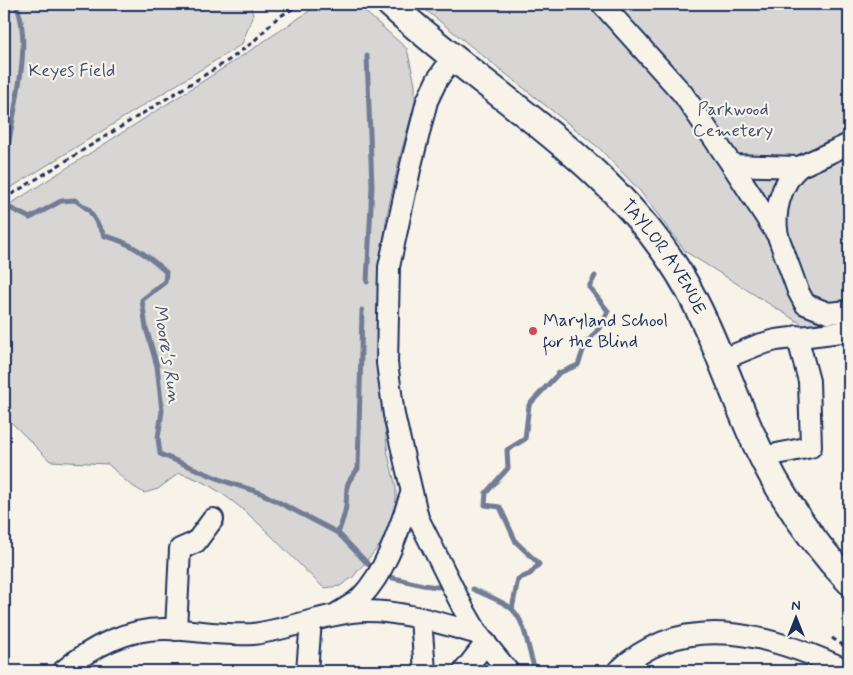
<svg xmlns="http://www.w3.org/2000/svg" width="853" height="675" font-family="Mynerve,sans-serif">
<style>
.green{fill:#d7d6d4;stroke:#798299}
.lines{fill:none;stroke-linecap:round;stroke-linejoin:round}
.stream{stroke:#727c95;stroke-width:5}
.minor-casing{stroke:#1b2f5e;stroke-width:24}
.major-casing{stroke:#1b2f5e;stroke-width:30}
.path{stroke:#1b2f5e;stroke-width:3;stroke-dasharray:5 4;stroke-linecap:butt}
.minor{stroke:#f7f3e8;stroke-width:20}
.major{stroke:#f7f3e8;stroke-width:26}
.poi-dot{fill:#d1495b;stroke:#f7f3e8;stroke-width:2}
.labels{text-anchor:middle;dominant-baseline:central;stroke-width:4.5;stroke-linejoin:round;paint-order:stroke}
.park-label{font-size:18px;fill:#415076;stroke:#f7f3e8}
.street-label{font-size:18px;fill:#1b2f5e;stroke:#f7f3e8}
.poi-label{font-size:18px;fill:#1b2f5e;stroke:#f7f3e8;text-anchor:start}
.water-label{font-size:19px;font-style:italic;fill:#465679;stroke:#f7f3e8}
</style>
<rect width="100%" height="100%" fill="#f7f3e8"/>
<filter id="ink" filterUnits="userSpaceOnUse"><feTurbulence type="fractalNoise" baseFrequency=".02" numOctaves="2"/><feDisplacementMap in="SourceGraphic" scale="10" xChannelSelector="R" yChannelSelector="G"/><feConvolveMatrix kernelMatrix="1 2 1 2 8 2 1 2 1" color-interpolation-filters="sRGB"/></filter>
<g filter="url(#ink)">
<g class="green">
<polygon points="4,4 250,4 253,15 242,44 4,192"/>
<path d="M 320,4 L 359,6 L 407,49 L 415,84 L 415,103 L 400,156 L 387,215 L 378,278 L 379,374 L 388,455 L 396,487 L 396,511 L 384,540 L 353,577 L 340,586 L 324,588 C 283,551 234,487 179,473 L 158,489 L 144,493 L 128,483 L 108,464 L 50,461 L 4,415 L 4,208 L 233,62 Z"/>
<polygon points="418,4 849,4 849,323 808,328 686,252 640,191 599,148"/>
</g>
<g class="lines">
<g class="stream">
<path d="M 4,181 C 6,128 36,51 16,4"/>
<path d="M 4,205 L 30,218 L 61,201 L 75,200 L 89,210 L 105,236 C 130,242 147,255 166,272 L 165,282 L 142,300 L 146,328 L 157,366 L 162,411 L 158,438 L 160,454 L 224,481 L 261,493 L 338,533 L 369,565"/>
<polyline points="367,282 372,186 367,56"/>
<path d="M 338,533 C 341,525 345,515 346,506 C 348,485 343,487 358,469 L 362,310"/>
<polyline points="389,577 423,585 438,587"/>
<path d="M 473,589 C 483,594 505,602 512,609 C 528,625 527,652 536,671"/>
<polyline points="512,609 518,579 530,574 539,564 516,542 500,507 485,505 486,493 508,468 507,450 525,439 529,405 559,373 578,365 585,345 600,327 608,311 589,287 595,276"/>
</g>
<defs>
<g id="minor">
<polyline points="602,4 683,94 732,165 799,167 849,144"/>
<polyline points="453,57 437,80 427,101 411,165 389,267 387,363 394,415 418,518 463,608 478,634 508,671"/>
<polyline points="732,165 778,236 798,291 805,304 828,313 849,311"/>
<path d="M 778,236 C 773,212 781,183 799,167"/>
<polyline points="721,360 758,345 776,340 849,331"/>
<polyline points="762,457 811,447 809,381 797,336"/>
<path d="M 338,613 C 346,608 355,603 361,597 C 387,570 399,529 411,494"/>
<polyline points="421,619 425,671"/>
<polyline points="176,630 180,549 196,542 213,519"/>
<path d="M 63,671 C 91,647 128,628 166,629 C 195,630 223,636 253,634 C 286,630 319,616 352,612 C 390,607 442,623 478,634"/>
<polyline points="307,671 311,621"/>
<polyline points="464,671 486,643"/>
<path d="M 618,671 C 685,607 775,636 849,671"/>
</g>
<g id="major">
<path id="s1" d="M 390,4 C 487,94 607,157 679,273 C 709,322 727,378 750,431 C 775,487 807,537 849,581"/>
</g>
</defs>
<use href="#minor" class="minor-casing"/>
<use href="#major" class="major-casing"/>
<g class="path">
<polyline points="4,199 229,60 253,42 277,18 301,4"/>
<polyline points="832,638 849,649"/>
</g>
<use href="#minor" class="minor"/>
<use href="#major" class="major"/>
</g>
</g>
<circle class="poi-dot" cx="533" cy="331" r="5"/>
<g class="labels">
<g class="park-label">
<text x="72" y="71">Keyes Field</text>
<text x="733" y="110">Parkwood<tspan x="733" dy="21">Cemetery</tspan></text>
</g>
<g class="street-label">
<text stroke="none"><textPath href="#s1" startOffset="375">TAYLOR AVENUE</textPath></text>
</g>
<g class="poi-label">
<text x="543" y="321">Maryland School<tspan x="543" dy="21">for the Blind</tspan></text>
</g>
<g class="water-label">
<text transform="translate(167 354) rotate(81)">Moore's Run</text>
</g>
</g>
<rect width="853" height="675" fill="none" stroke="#f7f3e8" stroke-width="20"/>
<rect x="10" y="10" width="833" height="655" fill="none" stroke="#1b2f5e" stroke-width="2" filter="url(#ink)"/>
<g transform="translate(796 618)" stroke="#f7f3e8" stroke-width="4" paint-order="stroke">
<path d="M0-4L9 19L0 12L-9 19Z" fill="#1b2f5e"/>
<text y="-8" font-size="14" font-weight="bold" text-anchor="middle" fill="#1b2f5e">N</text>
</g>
</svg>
